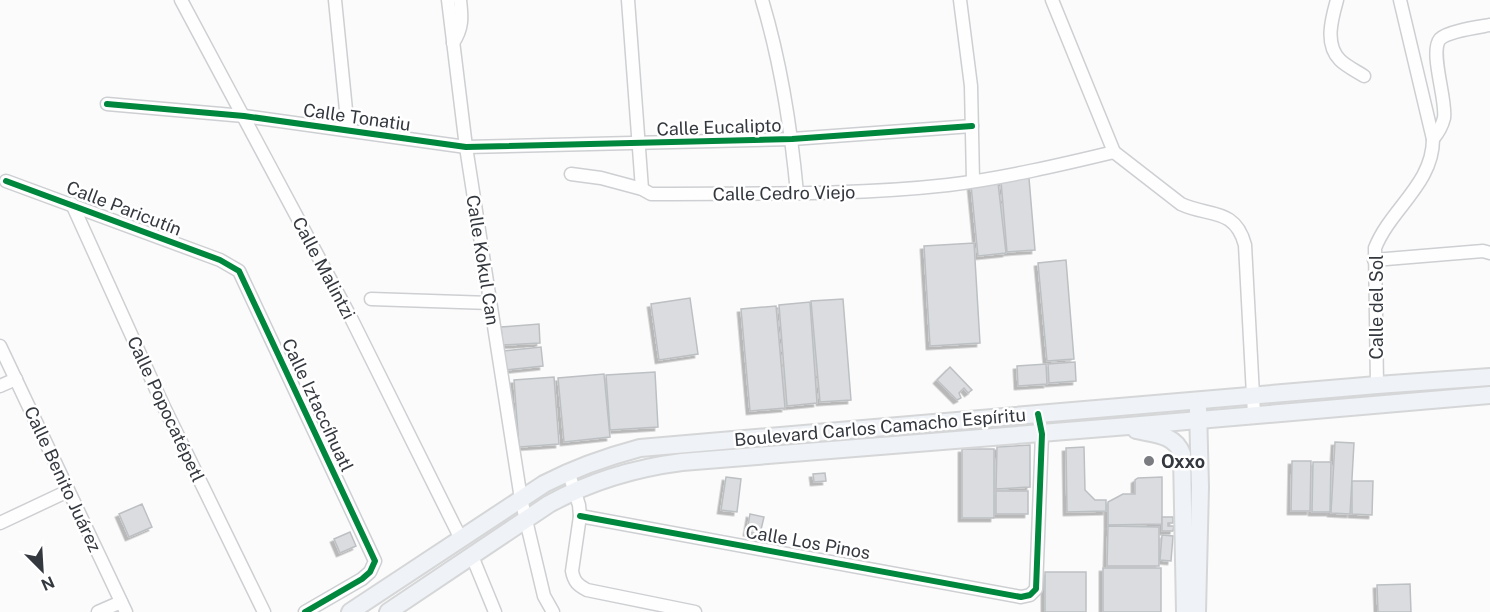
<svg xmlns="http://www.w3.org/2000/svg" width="1490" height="612" font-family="'Public Sans',sans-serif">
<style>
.building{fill:#dadcdf;stroke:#bdc0c3;stroke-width:1.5;filter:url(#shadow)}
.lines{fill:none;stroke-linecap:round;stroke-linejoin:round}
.minor-casing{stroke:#cdcfd2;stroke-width:15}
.major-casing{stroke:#d5d6d7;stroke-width:20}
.minor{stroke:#fefefe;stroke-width:12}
.major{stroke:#eff2f6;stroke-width:16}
.cycleway-casing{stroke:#fff;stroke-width:10}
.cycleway{stroke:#00873e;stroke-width:6}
.poi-dot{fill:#7a7c81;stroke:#fff;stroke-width:2}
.labels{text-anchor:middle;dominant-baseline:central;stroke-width:5;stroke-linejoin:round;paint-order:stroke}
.street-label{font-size:18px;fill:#34383f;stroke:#fff}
.poi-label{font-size:18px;font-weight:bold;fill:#34383f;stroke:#fff;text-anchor:start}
</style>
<defs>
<filter id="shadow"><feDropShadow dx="-3.5" dy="3.5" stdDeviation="0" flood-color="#0004"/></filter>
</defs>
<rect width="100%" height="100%" fill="#fbfbfb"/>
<g class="building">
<polygon points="1029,178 1035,250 1007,252 1001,181"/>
<polygon points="998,183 1006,253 978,256 971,185"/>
<polygon points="974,243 980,343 930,346 924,246"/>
<polygon points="1066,260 1074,359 1047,361 1038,263"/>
<polygon points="690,298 698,354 659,360 651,304"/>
<polygon points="843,299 851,400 820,402 811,301"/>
<polygon points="810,302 817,403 787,406 779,305"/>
<polygon points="776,306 785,408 750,411 741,309"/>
<polygon points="539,324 540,343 503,345 501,327"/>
<polygon points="541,347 543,366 505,370 503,351"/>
<polygon points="1075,362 1076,381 1049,383 1048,364"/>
<polygon points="1046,364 1047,384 1018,386 1017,366"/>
<polygon points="950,367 972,390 968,393 964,388 959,393 961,398 957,400 937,380"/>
<polygon points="655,372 658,427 610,430 606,375"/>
<polygon points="604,374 610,437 564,442 558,378"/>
<polygon points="554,377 559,444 519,447 514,380"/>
<polygon points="1335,442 1354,443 1350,514 1331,513"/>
<polygon points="1030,445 1030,487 996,489 997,447"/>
<polygon points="1084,447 1085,490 1095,500 1106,500 1106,511 1067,512 1066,448"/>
<rect x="962" y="449" width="32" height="69"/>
<polygon points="1292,461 1311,461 1310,511 1291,511"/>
<polygon points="1313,462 1331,462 1330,512 1312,512"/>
<polygon points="825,473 826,481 814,482 813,474"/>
<polygon points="726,477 741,479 737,512 721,510"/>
<polygon points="1162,477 1162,524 1108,525 1108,502 1123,494 1135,494 1135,480 1138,478"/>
<polygon points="1352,481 1373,481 1372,515 1352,514"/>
<rect x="996" y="491" width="32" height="23"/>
<polygon points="142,504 152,527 129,537 119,514"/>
<polygon points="750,514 764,517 760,534 747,532"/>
<polygon points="1162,517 1173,517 1173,523 1168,523 1168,526 1174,526 1173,531 1162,531"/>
<polygon points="1108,526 1159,527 1159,566 1107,566"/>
<polygon points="350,532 356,546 340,553 334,539"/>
<polygon points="1162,535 1173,536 1171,561 1160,560"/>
<rect x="1103" y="568" width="58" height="44"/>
<rect x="1045" y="572" width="41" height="40"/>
<polygon points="1410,584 1411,612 1378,612 1377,585"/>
</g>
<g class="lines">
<defs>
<g id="minor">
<polyline points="181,0 351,318 461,539"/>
<polyline points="335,0 348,130"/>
<polyline points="448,0 466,147 521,499 544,596 553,612"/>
<polyline points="628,0 642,189"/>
<path d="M 762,0 C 781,63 791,128 797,193"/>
<polyline points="960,0 971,86 973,181"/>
<path d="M 1052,0 L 1114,152 L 1181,204 C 1208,217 1235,207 1245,245 L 1254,414"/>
<path d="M 1337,0 C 1332,18 1324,44 1340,60 C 1346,66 1356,71 1364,76"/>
<path d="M 453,43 C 463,28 462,17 460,0"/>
<polyline points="107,104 244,116 466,147 792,139 972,126"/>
<path d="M 1433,139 C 1438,133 1442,126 1444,118 C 1447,100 1429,52 1440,39 C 1448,31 1479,27 1490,25"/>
<path d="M 571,174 L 601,178 L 642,189 L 651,194 C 750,193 850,196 948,185 C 1004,178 1060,165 1114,152"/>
<polyline points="6,181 220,260 239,271 375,561 370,572 362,579 305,612"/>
<polyline points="72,204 164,407 264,612"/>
<polyline points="1374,260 1483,251 1490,253"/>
<polyline points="371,299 490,303"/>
<polyline points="0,346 126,612"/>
<path d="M 1377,385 L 1375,248 C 1391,208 1433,184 1433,139 L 1400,0"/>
<polyline points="0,386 16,379"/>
<path d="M 568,471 L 579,505 L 580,516 L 572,571 C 574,582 578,585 587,590 L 695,612"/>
<polyline points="580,516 1021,597 1030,595 1036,589 1042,434 1038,414"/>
<polyline points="0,523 68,491"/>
<polyline points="472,556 495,612"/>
<polyline points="98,612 121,602"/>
</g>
<g id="major">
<path d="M 1136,430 C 1154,434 1175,434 1182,454 L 1185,612"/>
<path d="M 350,612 L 544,484 C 575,468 606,457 640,448 L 1377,385 L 1490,377"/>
<path d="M 388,612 L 549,504 C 591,481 635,468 682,462 C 951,442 1221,418 1490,395"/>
<polyline points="1197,612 1200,487 1198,409"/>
</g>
</defs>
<use href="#minor" class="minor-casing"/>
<use href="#major" class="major-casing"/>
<use href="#minor" class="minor"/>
<use href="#major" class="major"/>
<defs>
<g id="cycleway">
<polyline points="107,104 244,116 466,147 792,139 972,126"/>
<polyline points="6,181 220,260 239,271 375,561 370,572 362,579 305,612"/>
<polyline points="580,516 1021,597 1030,595 1036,589 1042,434 1038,414"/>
</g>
</defs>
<use href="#cycleway" class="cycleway-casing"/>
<use href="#cycleway" class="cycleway"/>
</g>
<circle class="poi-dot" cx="1149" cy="461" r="6"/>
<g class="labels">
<g class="street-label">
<text transform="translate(357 117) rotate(8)">Calle Tonatiu</text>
<text transform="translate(719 127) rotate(-2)">Calle Eucalipto</text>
<text transform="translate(784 193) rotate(-1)">Calle Cedro Viejo</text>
<text transform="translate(124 208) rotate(21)">Calle Paricutín</text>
<text transform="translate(483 260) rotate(81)">Calle Kokul Can</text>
<text transform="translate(324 268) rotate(62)">Calle Malintzi</text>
<text transform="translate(1376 307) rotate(-90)">Calle del Sol</text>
<text transform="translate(318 405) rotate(65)">Calle Iztaccíhuatl</text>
<text transform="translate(166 409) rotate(65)">Calle Popocatépetl</text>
<text transform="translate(880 427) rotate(-5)">Boulevard Carlos Camacho Espíritu</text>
<text transform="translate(63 479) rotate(65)">Calle Benito Juárez</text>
<text transform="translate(808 542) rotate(10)">Calle Los Pinos</text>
</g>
<g class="poi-label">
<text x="1161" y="461">Oxxo</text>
</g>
</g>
<g transform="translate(42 570) rotate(156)" stroke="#ffffff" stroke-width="4.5" paint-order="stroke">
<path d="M0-4.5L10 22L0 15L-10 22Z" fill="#34383f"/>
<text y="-9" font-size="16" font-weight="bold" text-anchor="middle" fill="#34383f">N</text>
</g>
</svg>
